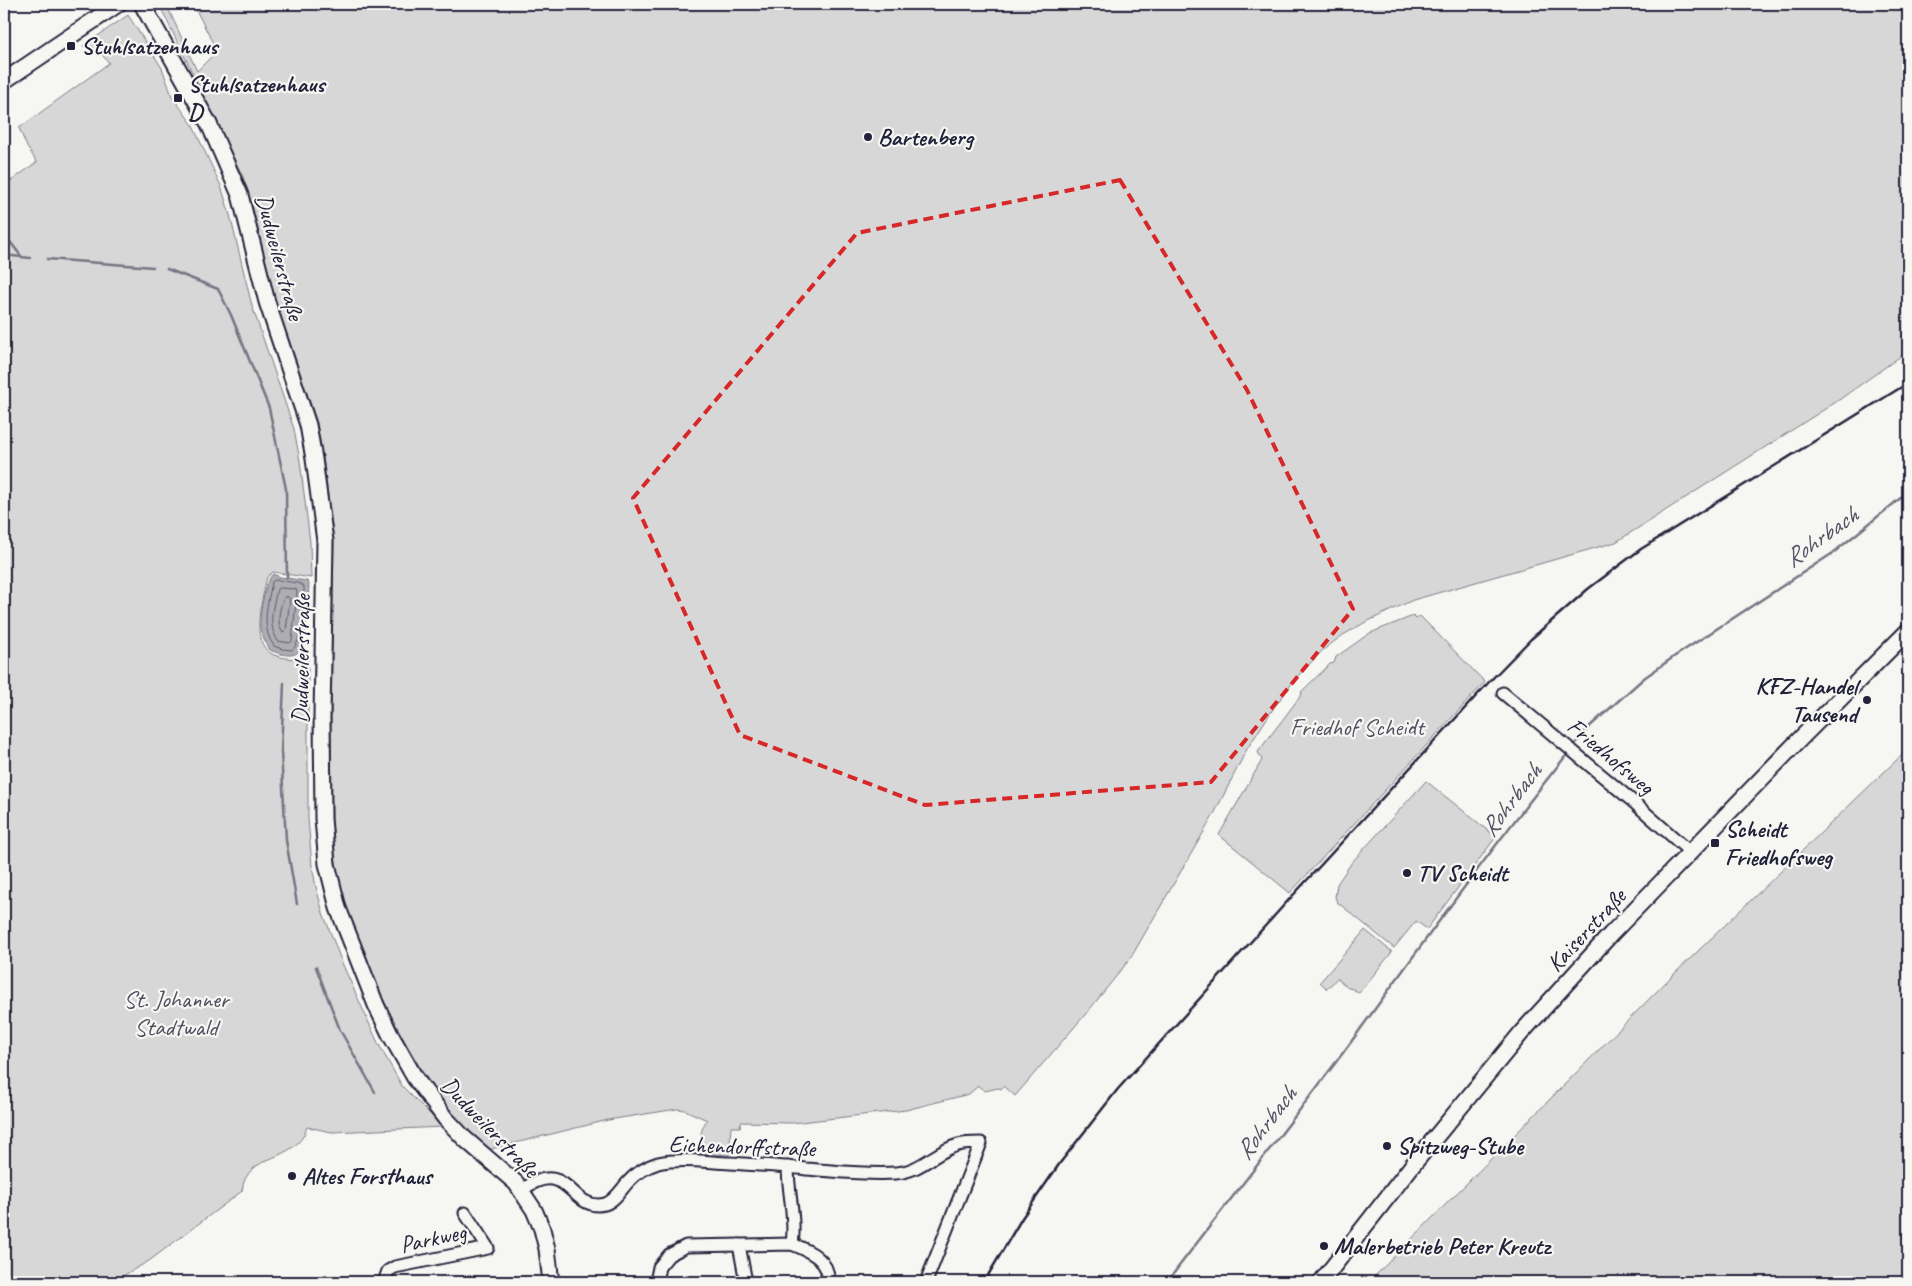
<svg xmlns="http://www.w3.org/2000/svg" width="1912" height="1286" font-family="Caveat,sans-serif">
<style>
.green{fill:#d7d7d7;stroke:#7c7c89}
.water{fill:#adadb3;stroke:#757583}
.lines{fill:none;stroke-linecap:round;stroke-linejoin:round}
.shore{stroke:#5a5a6b;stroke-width:1}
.stream{stroke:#757583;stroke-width:2.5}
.street-casing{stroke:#22223b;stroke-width:15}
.secondary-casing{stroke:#22223b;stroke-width:19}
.street{stroke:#f6f6f2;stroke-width:11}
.secondary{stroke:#f6f6f2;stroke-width:15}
.rail{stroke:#22223b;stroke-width:2.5}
.marked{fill:none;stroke:#d62828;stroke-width:4;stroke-dasharray:10 6;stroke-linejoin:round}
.poi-dot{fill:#22223b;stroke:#f6f6f2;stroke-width:2}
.labels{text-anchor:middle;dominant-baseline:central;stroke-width:4.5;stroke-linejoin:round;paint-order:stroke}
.poi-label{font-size:24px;font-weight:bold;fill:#22223b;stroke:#f6f6f2;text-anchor:start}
.street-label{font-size:24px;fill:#22223b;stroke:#f6f6f2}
.park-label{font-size:24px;fill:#4f4f62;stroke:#f6f6f2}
.water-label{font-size:25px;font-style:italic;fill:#535365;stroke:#f6f6f2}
</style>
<rect width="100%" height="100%" fill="#f6f6f2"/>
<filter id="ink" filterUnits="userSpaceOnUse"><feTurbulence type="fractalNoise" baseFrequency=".02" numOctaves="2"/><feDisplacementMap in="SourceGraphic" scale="10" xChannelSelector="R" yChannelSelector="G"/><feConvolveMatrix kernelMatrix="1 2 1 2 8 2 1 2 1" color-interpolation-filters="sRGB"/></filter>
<g filter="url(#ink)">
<g class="green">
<path d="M 159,4 L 166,4 L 197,71 L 217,51 L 193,4 L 1908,4 L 1908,351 L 1836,402 L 1616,542 L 1413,600 L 1364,623 L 1343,635 L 1323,650 L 1296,678 L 1275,706 L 1247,749 L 1213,816 L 1130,959 L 1090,1009 L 1015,1096 L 1004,1086 L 1001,1089 L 998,1088 L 985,1091 L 978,1086 L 969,1094 L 906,1110 L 792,1123 L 741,1122 L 740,1127 L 731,1127 L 729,1155 L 700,1153 C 701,1141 699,1130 707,1120 L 685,1110 L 677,1109 L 608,1120 L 487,1150 L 454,1121 L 410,1052 L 384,1001 L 365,954 L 346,905 L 339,882 L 336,863 L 332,819 L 331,716 L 334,541 L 323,457 L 317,423 L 275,300 L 253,208 L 243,177 Z"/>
<path d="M 128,15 L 162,68 L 172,96 L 192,124 L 221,186 L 230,215 L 252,306 L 294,429 L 300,461 L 310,542 L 311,578 L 273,572 L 267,577 C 263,600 245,649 280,657 C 289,659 299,659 308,659 L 308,819 L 312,866 L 316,887 L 323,913 L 342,963 L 378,1043 L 402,1086 L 443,1127 L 332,1132 L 307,1127 C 297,1164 246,1151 242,1191 L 149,1261 L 112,1282 L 4,1282 L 4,186 L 37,162 L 27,147 L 19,128 L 109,63 L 98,50 L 83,46 Z"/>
<polygon points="1413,616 1416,619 1420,616 1485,682 1290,893 1219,835 1262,760 1258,752 1302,694 1301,692 1330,664 1334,663 1336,657 1370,633"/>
<polygon points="1908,749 1908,1282 1369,1282 1670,978"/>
<polygon points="1426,781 1496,837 1427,929 1416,921 1394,948 1337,902 1335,897 1337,884 1352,862"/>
<polygon points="1365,930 1392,952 1359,993 1353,989 1348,988 1337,978 1327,989 1320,982"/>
</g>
<path class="water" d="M 273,574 L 280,577 L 307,581 L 309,584 C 308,598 308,646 297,653 C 290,658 277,653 270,650 C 267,644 263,638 261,632 C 257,621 265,581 273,574 Z"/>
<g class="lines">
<g class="shore">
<path d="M 275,580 L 298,583 L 304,586 C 304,600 303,642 292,650 L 282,649 L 274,646 C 260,626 268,604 272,582 Z"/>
<path d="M 279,588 L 296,589 L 297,592 L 292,641 L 290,643 L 278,641 C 267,625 273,607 277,590 Z"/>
<path d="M 285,597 L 288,597 L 290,599 L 286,630 L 283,633 C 276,625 279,605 285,597 Z"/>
</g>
<g class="stream">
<polyline points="4,238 8,239 21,256"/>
<polyline points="4,255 30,258"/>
<polyline points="47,259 153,267"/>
<polyline points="167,269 218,289 231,315 269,408 286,489 287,578"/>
<polyline points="284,683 281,752 286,840 297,904"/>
<polyline points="1572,748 1588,728 1644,678 1675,656 1833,553 1908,492"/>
<polyline points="316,967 340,1030 375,1092"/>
<path d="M 1167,1282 C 1228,1202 1291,1123 1351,1042 C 1422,944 1493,846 1569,752"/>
</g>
<defs>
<g id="street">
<polyline points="1503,693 1630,799 1690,852"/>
<path d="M 788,1167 C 788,1193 796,1219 792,1244"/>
<path d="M 522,1190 C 569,1155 570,1213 605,1204 C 615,1201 622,1188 629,1181 C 636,1173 648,1166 658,1163 C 681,1158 706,1162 730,1163 C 755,1165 780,1166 806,1169 C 836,1171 866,1175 896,1173 C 920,1172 936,1151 958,1145 C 965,1143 974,1143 981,1143 L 926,1282"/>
<polyline points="739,1245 746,1282"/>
<polyline points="384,1282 388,1271 395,1267 488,1248 465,1213"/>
<path d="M 656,1282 L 659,1267 L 669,1255 L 686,1246 L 792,1244 C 810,1251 830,1260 828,1282"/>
</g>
<g id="secondary">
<polyline points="142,4 209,124 240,195 267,302 308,425 314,459 325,541 322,716 323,819 327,864 338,908 376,1005 390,1034 415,1078 445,1118 465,1139 516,1183 534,1210 542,1229 547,1249 551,1282"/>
<polyline points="4,81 118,4"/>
<polyline points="1321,1282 1411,1167 1522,1032 1611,934 1801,738 1908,631"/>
</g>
</defs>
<use href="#street" class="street-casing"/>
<use href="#secondary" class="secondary-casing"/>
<use href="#street" class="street"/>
<use href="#secondary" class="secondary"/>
<polyline class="rail" points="984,1282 1022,1218 1060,1163 1118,1089 1285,904 1489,682 1531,639 1588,589 1641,549 1908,383"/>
</g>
</g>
<path class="marked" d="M 1120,180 L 1247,390 L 1353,609 L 1211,782 L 925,805 L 740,735 L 633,498 L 857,233 Z"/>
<g class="poi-dot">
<rect x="66" y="41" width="10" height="10" rx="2.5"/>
<rect x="173" y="93" width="10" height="10" rx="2.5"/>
<circle cx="868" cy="137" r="5"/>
<circle cx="1867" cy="700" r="5"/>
<rect x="1710" y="838" width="10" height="10" rx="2.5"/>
<circle cx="1407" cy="873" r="5"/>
<circle cx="1387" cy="1146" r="5"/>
<circle cx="292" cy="1176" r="5"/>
<circle cx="1324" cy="1246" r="5"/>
</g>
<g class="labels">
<g class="poi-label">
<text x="81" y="46">Stuhlsatzenhaus</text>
<text x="188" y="84">Stuhlsatzenhaus<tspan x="188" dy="28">D</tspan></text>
<text x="878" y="137">Bartenberg</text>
<text x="1857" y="686" text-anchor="end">KFZ-Handel<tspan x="1857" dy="28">Tausend</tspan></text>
<text x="1725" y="829">Scheidt<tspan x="1725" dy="28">Friedhofsweg</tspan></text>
<text x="1417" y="873">TV Scheidt</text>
<text x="1397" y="1146">Spitzweg-Stube</text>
<text x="302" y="1176">Altes Forsthaus</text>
<text x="1334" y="1246">Malerbetrieb Peter Kreutz</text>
</g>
<g class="street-label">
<text transform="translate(280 257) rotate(75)">Dudweilerstraße</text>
<text transform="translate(301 659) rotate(-89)">Dudweilerstraße</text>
<text transform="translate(1611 756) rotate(40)">Friedhofsweg</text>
<text transform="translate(1586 930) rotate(-47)">Kaiserstraße</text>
<text transform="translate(490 1127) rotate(46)">Dudweilerstraße</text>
<text transform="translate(742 1146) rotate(2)">Eichendorffstraße</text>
<text transform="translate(433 1238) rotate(-12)">Parkweg</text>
</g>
<g class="park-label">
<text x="1357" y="727">Friedhof Scheidt</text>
<text x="176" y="999">St. Johanner<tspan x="176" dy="28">Stadtwald</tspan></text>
</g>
<g class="water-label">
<text transform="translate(1821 537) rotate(-36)">Rohrbach</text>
<text transform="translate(1511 800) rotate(-53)">Rohrbach</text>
<text transform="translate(1266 1123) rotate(-53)">Rohrbach</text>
</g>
</g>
<rect width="1912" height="1286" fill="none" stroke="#f6f6f2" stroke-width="20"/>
<rect x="10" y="10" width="1892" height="1266" fill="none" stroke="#22223b" stroke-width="2" filter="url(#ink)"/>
</svg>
